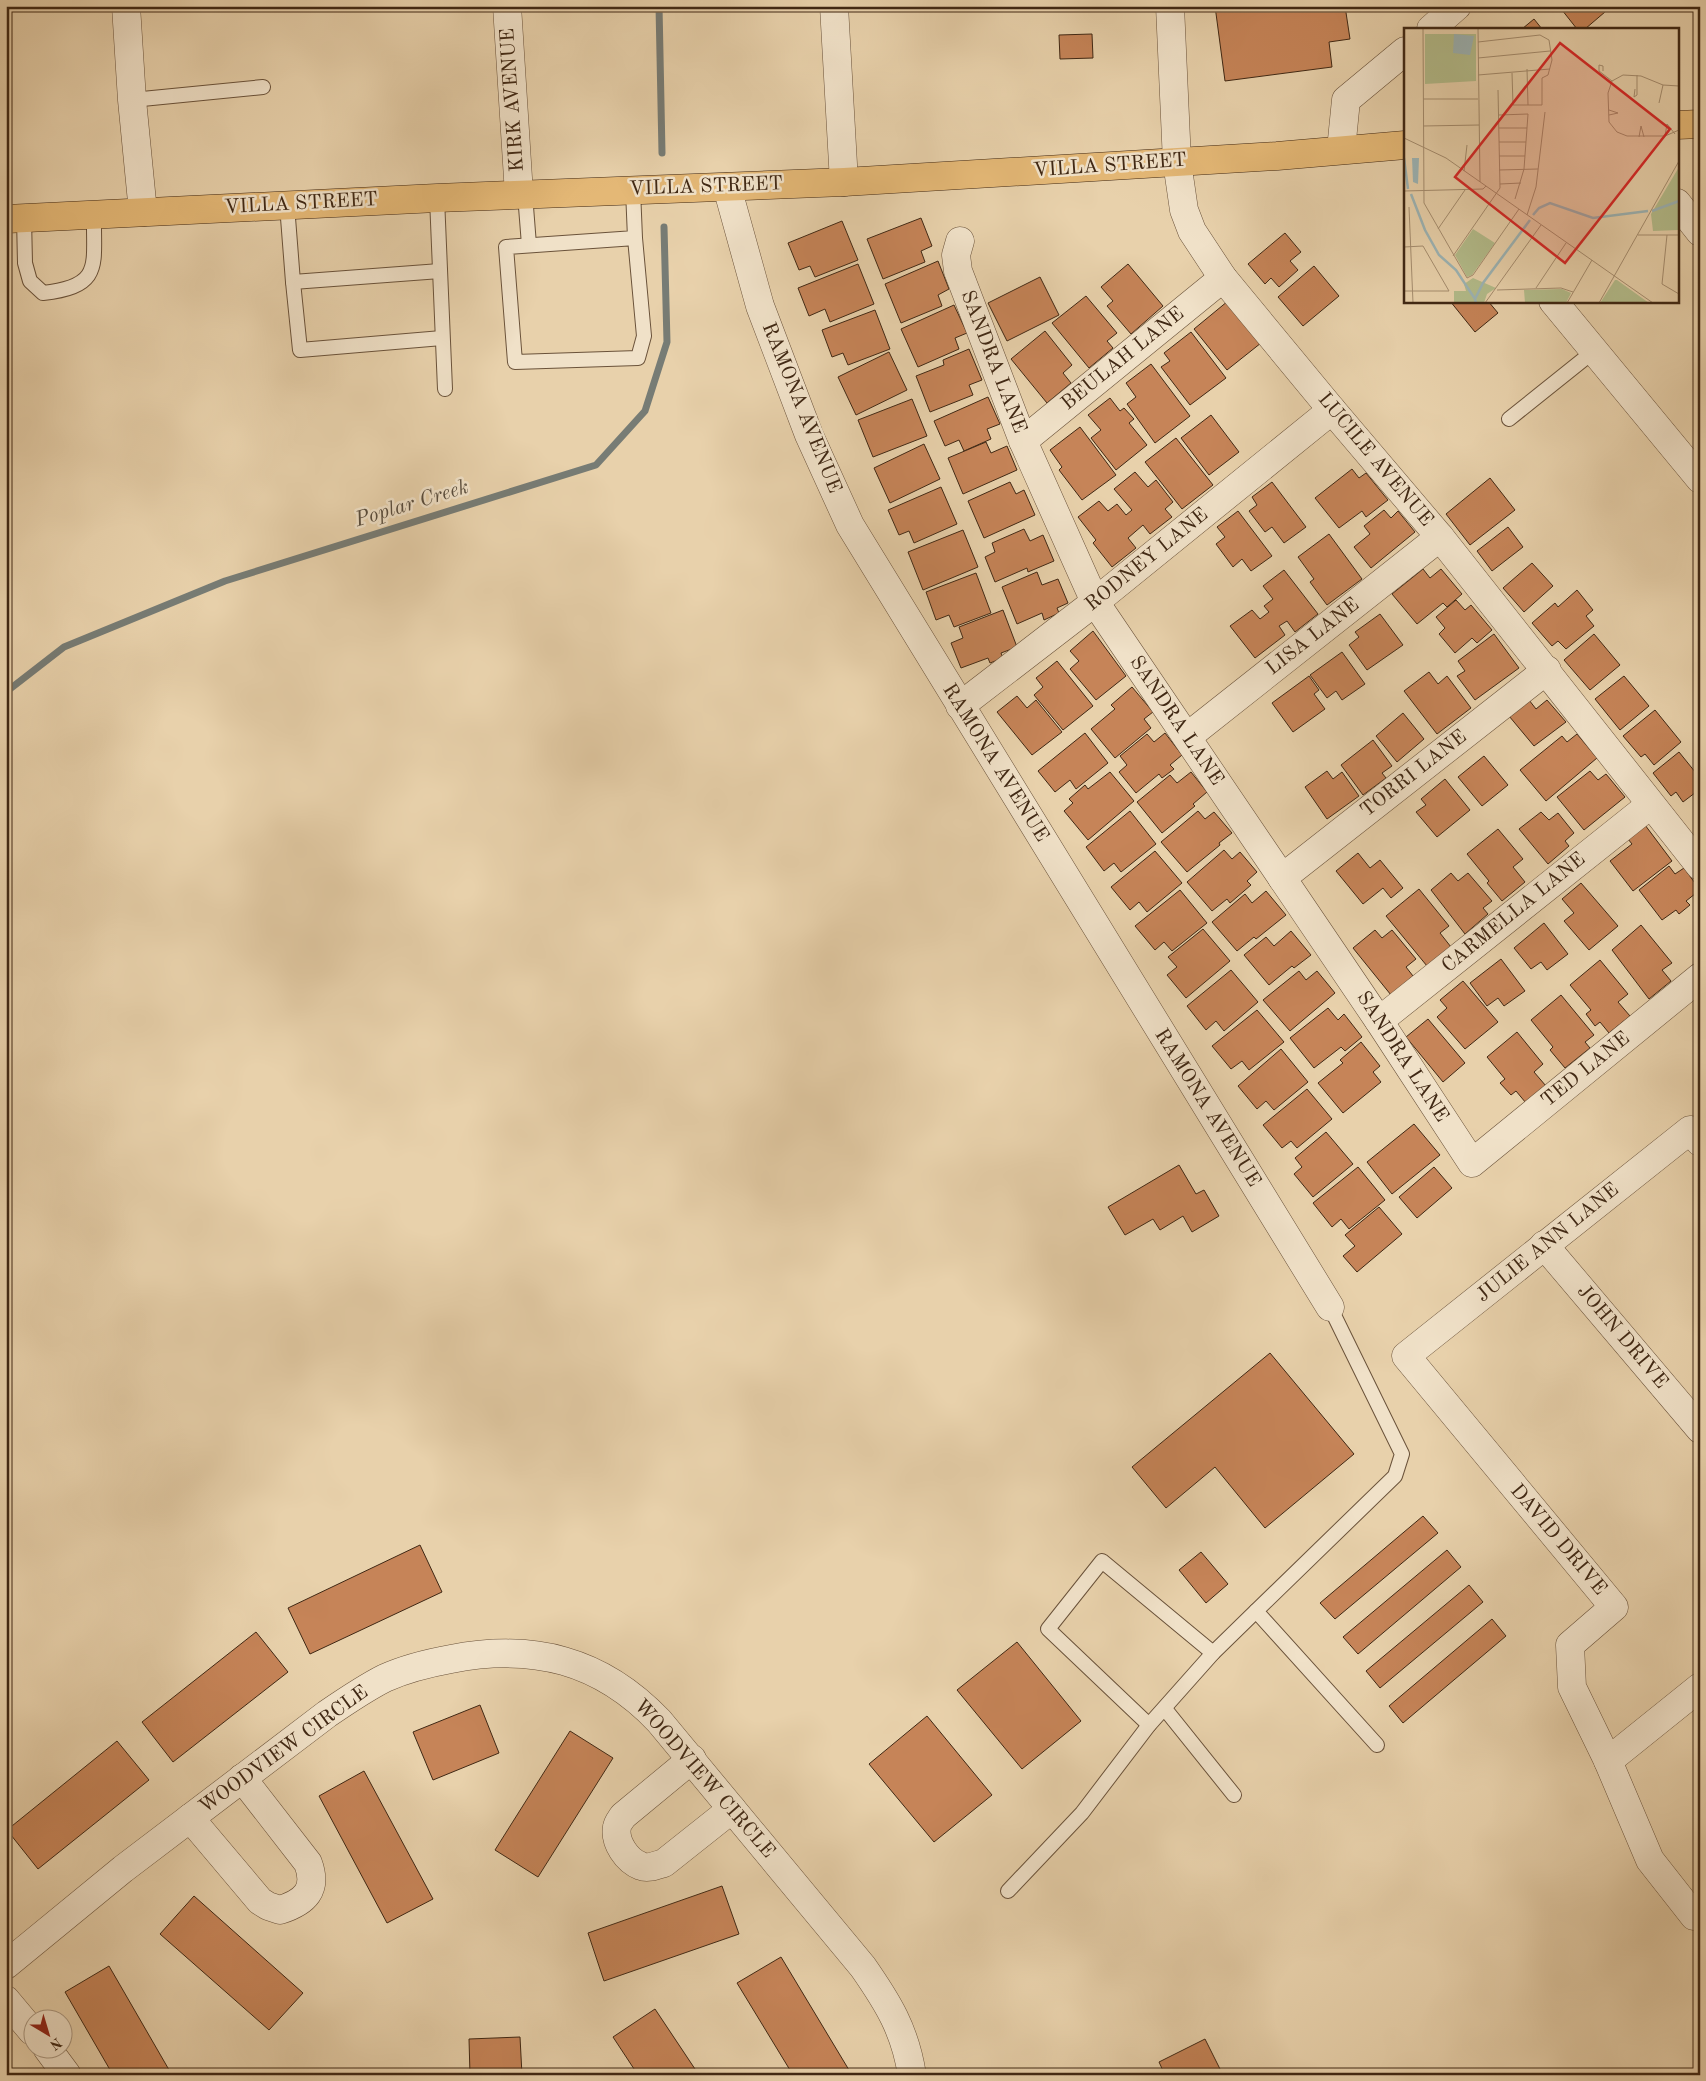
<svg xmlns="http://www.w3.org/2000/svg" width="1706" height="2081" font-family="'Old Standard TT',serif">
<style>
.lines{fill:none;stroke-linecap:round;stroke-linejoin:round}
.stream{stroke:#777c75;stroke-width:7}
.building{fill:#c68458;stroke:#402814}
.lane-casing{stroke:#6a523a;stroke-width:16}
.street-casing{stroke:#6a523a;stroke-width:29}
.primary-casing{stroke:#402814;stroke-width:29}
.lane{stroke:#f0e1c8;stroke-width:14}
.street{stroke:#f0e1c8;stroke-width:28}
.primary{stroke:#e4b876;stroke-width:28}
.labels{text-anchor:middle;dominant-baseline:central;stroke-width:5;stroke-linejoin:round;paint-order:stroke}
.street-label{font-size:20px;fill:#402814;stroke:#f0e1c8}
.water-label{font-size:21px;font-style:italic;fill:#574b3c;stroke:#f0e1c8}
.inset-river{fill:none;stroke:#9cb4b5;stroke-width:2.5}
.inset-road{fill:none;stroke:#a58d6f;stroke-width:1}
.view{fill:#d62828;fill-opacity:0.15;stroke:#d62828;stroke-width:2.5}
.inset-edge{fill:none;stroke:#402814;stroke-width:2.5}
</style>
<rect width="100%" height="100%" fill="#e8d1ab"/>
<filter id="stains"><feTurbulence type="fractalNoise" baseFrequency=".004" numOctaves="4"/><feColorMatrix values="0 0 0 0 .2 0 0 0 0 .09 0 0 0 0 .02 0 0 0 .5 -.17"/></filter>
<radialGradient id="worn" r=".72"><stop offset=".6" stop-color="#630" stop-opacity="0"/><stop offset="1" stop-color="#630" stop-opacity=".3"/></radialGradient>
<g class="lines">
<g class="stream">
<polyline points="659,6 662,153"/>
<polyline points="6,692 64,647 225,581 596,465 645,411 667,342 664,227"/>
</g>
</g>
<g class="building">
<polygon points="1215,6 1345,6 1350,39 1329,42 1332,67 1225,81"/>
<polygon points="1566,6 1612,6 1585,29 1577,29 1562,10"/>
<polygon points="1534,19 1542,29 1522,29"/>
<polygon points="1092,34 1093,58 1060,59 1059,35"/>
<polygon points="921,218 932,246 921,251 925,262 883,279 867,239"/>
<polygon points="842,221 858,260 815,277 810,266 799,270 788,243"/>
<polygon points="1285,233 1301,252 1290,261 1298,270 1279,287 1271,278 1265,284 1248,264"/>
<polygon points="938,261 949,289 938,295 942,306 901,323 885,284"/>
<polygon points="858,264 874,304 830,322 825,309 809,316 798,288"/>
<polygon points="1128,264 1163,306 1131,334 1107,306 1113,301 1101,287"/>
<polygon points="1314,266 1339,296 1303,326 1278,297"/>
<polygon points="1040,277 1059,315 1007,341 988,303"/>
<polygon points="1086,296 1117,333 1107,341 1113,348 1089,368 1052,323"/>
<polygon points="1228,301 1261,343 1227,370 1194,329"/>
<polygon points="1450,301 1488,301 1498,313 1475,332"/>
<polygon points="954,305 967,333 955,338 959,349 918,367 901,329"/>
<polygon points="875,310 890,349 848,365 843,353 832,357 822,330"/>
<polygon points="1045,331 1072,365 1063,373 1071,383 1047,403 1011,359"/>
<polygon points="1191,332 1226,378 1190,405 1161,367 1170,361 1164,353"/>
<polygon points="969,349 982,380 969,385 973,395 930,412 916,376 944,365 943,360"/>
<polygon points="889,352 907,390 856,415 838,377"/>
<polygon points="1151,364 1190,416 1155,443 1127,404 1136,397 1126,383"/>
<polygon points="988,397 1000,424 987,429 991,439 964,451 959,440 945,446 934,421"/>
<polygon points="1110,398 1120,411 1124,408 1134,419 1129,423 1147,445 1116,470 1091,438 1101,430 1088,415"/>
<polygon points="912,399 927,436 873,457 858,420"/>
<polygon points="1211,415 1239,452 1209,475 1181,438"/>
<polygon points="1080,427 1116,475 1082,500 1059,470 1062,467 1050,450"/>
<polygon points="1176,438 1213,485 1182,509 1145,462"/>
<polygon points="986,442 991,453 1007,446 1017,470 963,494 948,458"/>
<polygon points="924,444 940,479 890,503 874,468"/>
<polygon points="1352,469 1359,478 1366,473 1388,500 1366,517 1362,511 1339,528 1315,498"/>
<polygon points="1135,472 1148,487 1156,480 1173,502 1165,509 1172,517 1150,534 1143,525 1128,538 1136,548 1112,567 1093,543 1096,540 1078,517 1099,501 1108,511 1117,504 1126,515 1132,510 1114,489"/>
<polygon points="1490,478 1515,510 1470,545 1446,514"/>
<polygon points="1010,482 1016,494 1024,490 1035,515 984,538 968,501"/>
<polygon points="1272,482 1306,527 1284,543 1272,527 1265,532 1249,511 1257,505 1252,497"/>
<polygon points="941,487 957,524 914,543 909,531 899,535 888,510"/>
<polygon points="1384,510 1391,518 1398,511 1415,532 1371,568 1354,547 1370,534 1364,526"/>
<polygon points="1238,511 1272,556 1251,571 1242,559 1233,567 1216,544 1225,537 1217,527"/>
<polygon points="1508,527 1523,547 1492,571 1477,551"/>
<polygon points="1024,529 1030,541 1043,535 1054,561 1028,572 1027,568 995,582 985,557 995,552 992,543"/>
<polygon points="963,530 978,567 923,590 908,552"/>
<polygon points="1329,534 1362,579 1327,605 1310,582 1314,579 1298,557"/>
<polygon points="1532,563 1553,586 1524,612 1503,588"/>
<polygon points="1423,569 1430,578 1441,569 1462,594 1447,607 1443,603 1417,624 1392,594"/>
<polygon points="1284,570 1318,614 1295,632 1287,621 1279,626 1285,635 1255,658 1230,626 1252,610 1260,619 1269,612 1264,606 1273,599 1263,586"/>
<polygon points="1037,572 1042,585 1058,579 1068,603 1057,608 1059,613 1044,620 1042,613 1017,624 1002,587"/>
<polygon points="976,573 991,613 954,627 949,615 936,620 926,592"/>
<polygon points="1577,590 1593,610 1586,616 1594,626 1566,649 1558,641 1552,646 1532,623 1555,603 1558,607"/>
<polygon points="1456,600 1465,610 1471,605 1492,630 1477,643 1472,638 1455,653 1439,634 1445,628 1436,617"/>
<polygon points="1003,610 1017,647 1001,653 1003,658 990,663 988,658 961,668 951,643 963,638 959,627"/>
<polygon points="1380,614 1403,645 1367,670 1349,645 1359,637 1355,632"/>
<polygon points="1093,631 1126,676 1096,700 1070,669 1079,661 1070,651"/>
<polygon points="1494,634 1519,668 1475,700 1457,676 1465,671 1458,661"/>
<polygon points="1594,634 1620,665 1590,690 1564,660"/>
<polygon points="1342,652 1365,684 1342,700 1336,691 1327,698 1310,675"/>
<polygon points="1057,661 1093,706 1063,730 1034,695 1043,687 1036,678"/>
<polygon points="1429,672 1438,684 1447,676 1471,708 1437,734 1404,691"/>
<polygon points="1309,676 1319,690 1314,694 1325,709 1293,732 1272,703"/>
<polygon points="1624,676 1649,706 1620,730 1595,699"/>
<polygon points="1132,687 1153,712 1144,719 1151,728 1115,758 1091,729 1115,709 1111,705"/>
<polygon points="1017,696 1027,708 1036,700 1062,732 1032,755 997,712"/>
<polygon points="1529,700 1536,709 1547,700 1566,722 1534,746 1509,716"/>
<polygon points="1655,710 1681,742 1654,765 1645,754 1641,757 1623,736"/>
<polygon points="1403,713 1424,739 1397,762 1376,736"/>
<polygon points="1085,733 1108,763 1076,789 1070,780 1055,792 1038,771"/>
<polygon points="1165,733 1182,755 1170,765 1174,769 1162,778 1159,774 1136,793 1119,772 1127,765 1120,756 1147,734 1154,742"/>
<polygon points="1577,734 1597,758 1546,801 1520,770 1562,736 1567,742"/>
<polygon points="1373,740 1392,766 1382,773 1386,778 1363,795 1341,765"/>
<polygon points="1679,752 1700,778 1700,789 1683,802 1676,792 1671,796 1653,773"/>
<polygon points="1484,756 1508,785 1482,806 1458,777"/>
<polygon points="1327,771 1333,779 1342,772 1359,796 1327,819 1305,787"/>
<polygon points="1590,771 1598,780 1606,774 1625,797 1584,830 1557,797"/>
<polygon points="1110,772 1134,801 1088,840 1064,811 1073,803 1069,799 1085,785 1088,789"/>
<polygon points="1191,772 1207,792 1193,804 1195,806 1162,833 1137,802 1170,775 1177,783"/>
<polygon points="1445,779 1470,810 1437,837 1416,812 1426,805 1421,799"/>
<polygon points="1130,811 1156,844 1121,872 1114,863 1104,871 1086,847"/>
<polygon points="1198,811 1205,819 1214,812 1232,833 1219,843 1220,845 1187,872 1161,842"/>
<polygon points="1541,812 1549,820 1558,813 1574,833 1565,841 1569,846 1548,864 1519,829"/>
<polygon points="1645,825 1672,861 1633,891 1610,861 1632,844 1628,839"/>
<polygon points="1498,829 1523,859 1513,867 1525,882 1502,901 1487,883 1489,881 1467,854"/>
<polygon points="1224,850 1232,859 1240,852 1257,872 1247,881 1251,885 1230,903 1227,899 1212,911 1187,882"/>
<polygon points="1155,851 1182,883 1147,912 1139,902 1130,910 1111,887"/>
<polygon points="1358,853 1370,868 1380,860 1403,888 1391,898 1383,888 1363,904 1336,871"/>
<polygon points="1669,866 1675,874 1684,868 1700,890 1686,901 1690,905 1679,914 1676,910 1662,920 1639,890"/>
<polygon points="1451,873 1458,881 1468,873 1492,901 1483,908 1488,914 1465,934 1431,890"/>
<polygon points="1581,883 1618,926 1589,950 1564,921 1574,913 1562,899"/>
<polygon points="1419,889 1449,926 1440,933 1451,947 1427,966 1386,916"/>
<polygon points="1180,890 1207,923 1172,951 1164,942 1155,950 1135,926"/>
<polygon points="1266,891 1286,915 1256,939 1254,937 1237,951 1212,922 1245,894 1252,903"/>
<polygon points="1544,923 1568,954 1547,970 1541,962 1531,969 1514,948"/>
<polygon points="1641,925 1672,963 1662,970 1671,981 1649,999 1612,950"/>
<polygon points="1203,929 1230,961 1186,998 1167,975 1177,967 1168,957"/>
<polygon points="1375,930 1382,938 1392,930 1416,959 1406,967 1413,976 1391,995 1353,948"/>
<polygon points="1291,931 1311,955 1294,968 1292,966 1269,985 1244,955 1266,937 1274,946"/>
<polygon points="1501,959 1525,991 1504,1006 1498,998 1487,1006 1470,983"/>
<polygon points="1600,960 1628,994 1618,1002 1630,1016 1609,1033 1600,1022 1595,1026 1586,1014 1591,1010 1570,985"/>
<polygon points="1231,970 1258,1002 1224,1031 1216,1021 1206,1030 1187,1006"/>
<polygon points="1299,971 1306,980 1317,971 1335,993 1290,1031 1263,1000"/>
<polygon points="1463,981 1498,1022 1465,1049 1437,1017 1447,1008 1440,1000"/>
<polygon points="1561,995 1594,1035 1585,1042 1590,1048 1565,1068 1550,1050 1553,1047 1531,1020"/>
<polygon points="1328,1008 1338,1020 1344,1014 1362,1037 1345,1051 1341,1047 1314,1068 1290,1038"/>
<polygon points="1257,1010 1284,1042 1249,1070 1242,1061 1231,1069 1212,1046"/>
<polygon points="1428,1019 1465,1063 1443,1082 1406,1037"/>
<polygon points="1517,1032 1543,1064 1534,1072 1546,1086 1526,1103 1516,1091 1511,1095 1500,1083 1505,1079 1487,1057"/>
<polygon points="1361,1042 1380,1066 1373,1072 1381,1082 1343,1113 1318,1083 1343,1063 1340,1060"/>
<polygon points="1281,1049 1308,1082 1274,1110 1266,1101 1257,1109 1238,1086"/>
<polygon points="1307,1089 1332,1119 1297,1148 1291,1141 1282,1148 1263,1125"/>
<polygon points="1414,1124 1440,1155 1392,1194 1367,1162"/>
<polygon points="1326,1132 1353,1164 1313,1197 1294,1174 1302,1167 1295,1158"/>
<polygon points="1179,1165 1196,1194 1204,1190 1219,1216 1192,1232 1183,1216 1160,1230 1153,1219 1125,1235 1108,1207"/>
<polygon points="1358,1167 1385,1200 1349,1229 1341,1219 1332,1227 1313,1203"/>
<polygon points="1434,1167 1452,1188 1417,1218 1399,1197"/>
<polygon points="1379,1207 1402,1234 1357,1272 1343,1256 1355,1246 1345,1235"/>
<polygon points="1270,1353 1354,1454 1265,1528 1215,1467 1166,1508 1132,1467"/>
<polygon points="1423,1516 1438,1533 1335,1619 1320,1603"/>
<polygon points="420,1545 442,1592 310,1654 288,1608"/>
<polygon points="1447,1550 1461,1567 1358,1654 1343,1637"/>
<polygon points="1201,1552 1228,1584 1206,1603 1179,1570"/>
<polygon points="1469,1585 1483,1602 1380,1688 1366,1671"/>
<polygon points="1492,1619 1506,1636 1403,1723 1389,1706"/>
<polygon points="256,1632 288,1672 173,1762 142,1722"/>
<polygon points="1017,1642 1081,1721 1022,1769 957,1690"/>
<polygon points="480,1705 499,1753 433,1780 413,1732"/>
<polygon points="927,1716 992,1795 934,1842 869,1764"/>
<polygon points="570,1731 613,1758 538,1877 495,1850"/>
<polygon points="117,1741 149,1780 38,1869 7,1830"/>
<polygon points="364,1771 433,1899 387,1923 319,1796"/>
<polygon points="722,1886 739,1934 604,1981 588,1933"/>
<polygon points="194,1896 303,1993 269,2030 160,1934"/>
<polygon points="781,1957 852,2075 793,2075 737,1983"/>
<polygon points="109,1966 172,2075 113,2075 65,1992"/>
<polygon points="655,2009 699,2075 638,2075 613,2037"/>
<polygon points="520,2037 522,2075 470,2075 469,2039"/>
<polygon points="1205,2039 1223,2075 1165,2075 1159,2062"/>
</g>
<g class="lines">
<defs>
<g id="lane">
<polyline points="132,100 263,87"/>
<polyline points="633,190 635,238 644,336 638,358 515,362 506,247 635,238"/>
<polyline points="525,194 529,245"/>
<polyline points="437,198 445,389"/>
<polyline points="287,205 293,282"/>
<path d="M 24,218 L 25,263 L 30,281 L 43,293 C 104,286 93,265 94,214"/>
<polyline points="440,271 293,282 300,350 442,338"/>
<polyline points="1509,419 1594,351"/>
<polyline points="1330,1307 1402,1454 1395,1476 1256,1611 1377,1745"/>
<polyline points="1165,1709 1234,1795"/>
<polyline points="1149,1725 1048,1629 1102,1561 1213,1653"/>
<polyline points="1008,1891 1082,1813 1149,1725 1213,1653 1256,1611"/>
</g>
<g id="street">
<polyline points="126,6 132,100 143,212"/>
<polyline points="507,6 519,194"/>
<polyline points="834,6 844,182"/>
<polyline points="1170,6 1177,162 1184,210 1192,231 1223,278 1332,410 1440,537 1700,866"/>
<polyline points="1431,29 1457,6"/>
<polyline points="1341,150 1346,100 1405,51"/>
<polyline points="727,187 760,306 809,435 850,525 1330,1307"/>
<polyline points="1677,203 1700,232"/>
<polyline points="960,241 956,255 958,271 1023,441 1095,602 1379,1021 1472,1163 1700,977"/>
<polyline points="1553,301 1700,479"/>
<polyline points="1023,441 1223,278"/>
<polyline points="960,706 1095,602 1332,410"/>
<polyline points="1187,737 1440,537"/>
<polyline points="1282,878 1547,670"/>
<polyline points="1379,1021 1650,805"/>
<polyline points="1700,1142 1690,1130 1406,1356 1614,1607 1570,1645 1572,1687 1608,1761 1650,1860 1694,1916 1700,1917"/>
<polyline points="1544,1245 1700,1429"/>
<path d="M 692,1759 L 623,1816 C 621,1819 617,1824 617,1827 C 614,1842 627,1861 641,1866 C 648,1869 657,1865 664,1863 L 732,1809"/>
<polyline points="1608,1761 1700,1687"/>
<path d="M 190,1818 L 260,1901 L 268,1906 L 280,1910 C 305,1902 318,1890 308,1863 L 242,1778"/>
<path d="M 6,1965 L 123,1869 L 327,1714 C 346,1701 365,1688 385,1678 C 405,1669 429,1663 451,1659 C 533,1643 601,1660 659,1721 L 863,1967 C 888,2003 905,2030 912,2075"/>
<polyline points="6,2000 32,2031"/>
<polyline points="47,2048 67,2075"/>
</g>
<g id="primary">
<polyline points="1677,125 1700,124"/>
<polyline points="6,219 437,198 844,182 1277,156 1405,145"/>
</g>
</defs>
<use href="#lane" class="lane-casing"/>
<use href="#street" class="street-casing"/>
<use href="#primary" class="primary-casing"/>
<use href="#lane" class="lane"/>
<use href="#street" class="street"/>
<use href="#primary" class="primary"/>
</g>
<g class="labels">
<g class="street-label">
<text transform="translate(513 100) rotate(-94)">KIRK AVENUE</text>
<text transform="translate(1110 166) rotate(-4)">VILLA STREET</text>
<text transform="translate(706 187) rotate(-2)">VILLA STREET</text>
<text transform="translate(301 204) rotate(-3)">VILLA STREET</text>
<text transform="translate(1123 359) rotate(-39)">BEULAH LANE</text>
<text transform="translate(993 362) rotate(69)">SANDRA LANE</text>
<text transform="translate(801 408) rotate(68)">RAMONA AVENUE</text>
<text transform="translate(1375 460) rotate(50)">LUCILE AVENUE</text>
<text transform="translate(1147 560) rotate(-39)">RODNEY LANE</text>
<text transform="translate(1313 637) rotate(-38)">LISA LANE</text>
<text transform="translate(1176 721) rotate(56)">SANDRA LANE</text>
<text transform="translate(995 763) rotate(58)">RAMONA AVENUE</text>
<text transform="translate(1414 774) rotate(-38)">TORRI LANE</text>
<text transform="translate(1514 913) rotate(-39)">CARMELLA LANE</text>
<text transform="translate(1402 1057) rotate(57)">SANDRA LANE</text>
<text transform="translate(1586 1070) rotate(-39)">TED LANE</text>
<text transform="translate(1207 1108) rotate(58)">RAMONA AVENUE</text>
<text transform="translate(1548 1243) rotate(-39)">JULIE ANN LANE</text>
<text transform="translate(1622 1337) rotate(50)">JOHN DRIVE</text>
<text transform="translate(1558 1540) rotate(50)">DAVID DRIVE</text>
<text transform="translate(284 1750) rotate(-36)">WOODVIEW CIRCLE</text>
<text transform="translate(704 1779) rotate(49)">WOODVIEW CIRCLE</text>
</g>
<g class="water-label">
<text transform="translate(412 504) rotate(-17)">Poplar Creek</text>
</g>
</g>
<g transform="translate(1404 28)">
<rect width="275" height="275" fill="#e8d1ab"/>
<path d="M 21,6 L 72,6 L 72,53 L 21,56 ZM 275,139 L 275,202 L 249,203 L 247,186 ZM 69,201 L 91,215 L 68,247 L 63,249 L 51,227 ZM 69,250 L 92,260 L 83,266 L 80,275 L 50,275 L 50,263 L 62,263 L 60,256 ZM 211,252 L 213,252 L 245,275 L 196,275 ZM 158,261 L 167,265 L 162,275 L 121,275 L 120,262 Z" fill="#b3bc8b"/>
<path d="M 50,6 L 70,8 L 66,27 L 49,25 ZM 8,130 L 15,130 L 14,156 L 9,154 Z" fill="#9cb4b5"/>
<path class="inset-river" d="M 0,130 L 4,161M 7,166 L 21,202 L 35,227 L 52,242 L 71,271M 248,183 L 275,173M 129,187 L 135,180 L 146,175 L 189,190 L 244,183M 72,275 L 71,271 L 79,255 L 126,192"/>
<path class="inset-road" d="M 19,0 L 20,175 L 63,250 L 69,247 L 115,181M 74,0 L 76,154M 74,14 L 136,7 L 145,12 L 148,32 L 144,47 L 138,50 L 138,77 L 109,77 L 108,45M 74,30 L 146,23M 123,41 L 124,77M 199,43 L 199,38 L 195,37 L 195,43 L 208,53M 74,47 L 146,41M 275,58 L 259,57 L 237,48 L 219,47 L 208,53 L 204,65 L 205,94 L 213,104 L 223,108 L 261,108 L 275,102M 231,61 L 230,69 L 233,67 L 233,47M 19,71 L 74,71M 255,75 L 259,57M 205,82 L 214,85 L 205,87M 95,87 L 124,86 L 120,141 L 111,171M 19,98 L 75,97M 95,100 L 123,100M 261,108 L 263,96 L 271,106M 235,109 L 237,98 L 240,109M 0,110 L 42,130 L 249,275M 95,114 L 122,114M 95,128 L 121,128M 95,142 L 134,141M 60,143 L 63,117M 96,156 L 117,155M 0,163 L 79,161 L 82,158M 5,179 L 9,275M 123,187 L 132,159 L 141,84M 34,201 L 61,162M 234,207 L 275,207M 263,207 L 258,256 L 275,266M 0,219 L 19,218 L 45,263 L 0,263M 49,228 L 96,160 L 94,62M 132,260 L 162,215M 93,262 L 157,260 L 169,264M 81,275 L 137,197M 163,275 L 188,232M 195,275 L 275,133"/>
<path class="view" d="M 156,15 L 266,101 L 161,235 L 51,149 Z"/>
<rect width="275" height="275" class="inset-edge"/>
</g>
<rect width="1706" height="2081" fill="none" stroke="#e8d1ab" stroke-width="25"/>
<rect x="8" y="8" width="1691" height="2066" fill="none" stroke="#402814" stroke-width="2.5"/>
<rect x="12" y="12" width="1681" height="2056" fill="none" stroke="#402814"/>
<g transform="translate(48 2034) rotate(142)"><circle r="24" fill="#f0e1c8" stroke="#aa9780"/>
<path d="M0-4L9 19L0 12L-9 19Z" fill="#8f2418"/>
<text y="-8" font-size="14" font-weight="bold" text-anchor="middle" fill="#402814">N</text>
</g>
<rect width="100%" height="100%" filter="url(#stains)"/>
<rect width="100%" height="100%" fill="url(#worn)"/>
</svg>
